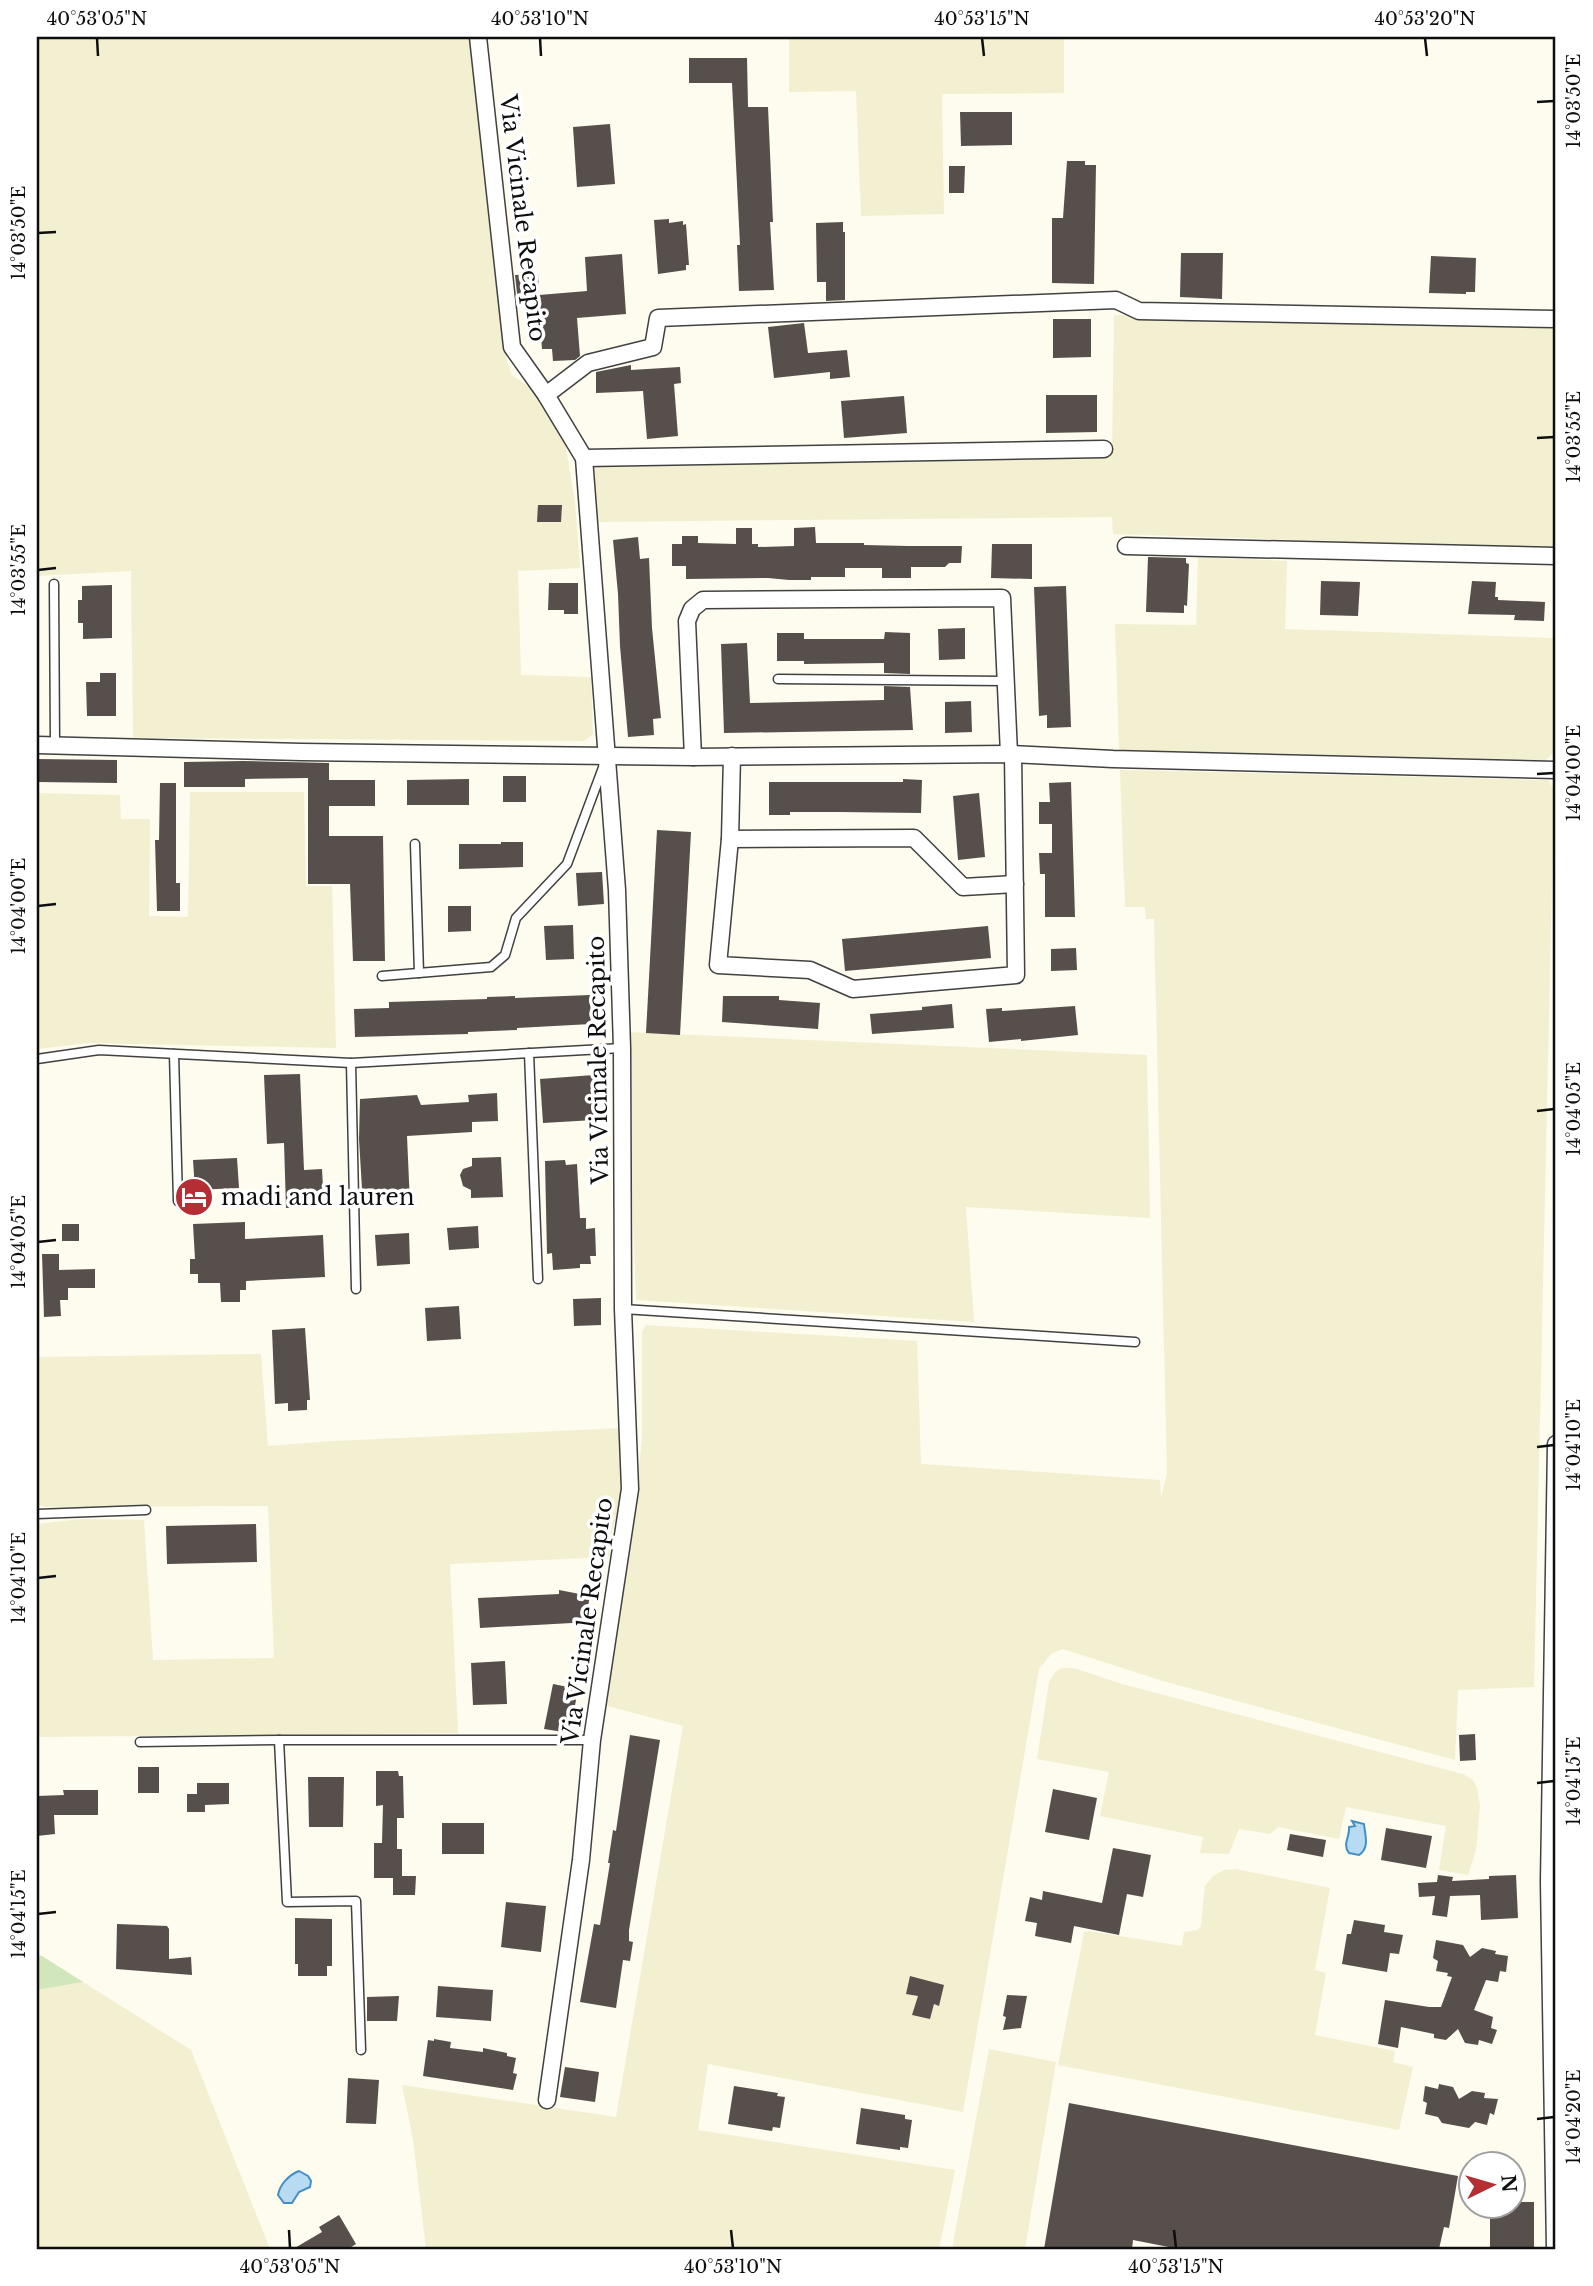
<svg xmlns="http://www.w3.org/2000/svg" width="1593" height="2286" font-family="'Libre Baskerville',serif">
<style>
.farmland{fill:#f2f0d1}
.green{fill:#d1e6bb}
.water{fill:#b7dbf2;stroke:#438fc5;stroke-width:2}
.building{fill:#564f4b}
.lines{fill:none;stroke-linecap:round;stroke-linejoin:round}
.lane-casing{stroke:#414141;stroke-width:11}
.street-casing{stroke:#414141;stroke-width:19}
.lane{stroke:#fff;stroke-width:8}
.street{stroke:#fff;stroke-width:16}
.ticks{fill:none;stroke:#0e0e0e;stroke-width:2.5}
.labels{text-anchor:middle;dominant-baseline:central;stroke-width:7;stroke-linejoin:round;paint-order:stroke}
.street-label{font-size:23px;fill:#0e0e0e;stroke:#fff}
.poi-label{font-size:23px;fill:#0e0e0e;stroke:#fff;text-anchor:start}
.neatline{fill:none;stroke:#0e0e0e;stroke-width:2.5}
.ticks-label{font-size:18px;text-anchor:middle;fill:#0e0e0e}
</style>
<rect width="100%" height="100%" fill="#fefbef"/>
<g class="farmland">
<polygon points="37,37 470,37 507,362 512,375 541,395 563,431 575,502 580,568 518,571 521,675 591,677 593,734 584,741 133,738 131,571 37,576"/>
<polygon points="789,37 1064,37 1064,93 942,94 944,214 861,216 856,91 789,92"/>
<polygon points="1114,315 1556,328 1556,546 1553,548 1113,534 1112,517 592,522 591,468 598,465 1112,453"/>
<polygon points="1198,557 1287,561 1285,629 1553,638 1553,753 1546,760 1119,750 1115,624 1196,625"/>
<polygon points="1120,770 1549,780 1554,791 1534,1687 1458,1690 1455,1760 1163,1681 1063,1649 1051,1654 1039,1669 963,2112 708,2064 698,2130 955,2170 939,2249 426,2249 413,2139 402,2085 616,2117 683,1726 604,1705 636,1497 642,1438 642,1332 646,1325 917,1341 921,1464 1160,1480 1161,1497 1167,1474 1154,919 1146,919 1145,907 1125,907"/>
<polygon points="190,792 304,792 306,886 332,886 336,1048 89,1043 37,1049 37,793 120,795 121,819 150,819 149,916 188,917"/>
<polygon points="626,1032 1147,1055 1150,1218 966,1207 974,1322 636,1300"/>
<polygon points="261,1354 268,1446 333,1441 623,1428 624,1487 610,1540 610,1557 450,1564 458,1733 37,1737 37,1524 81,1519 144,1520 153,1660 274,1658 268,1506 45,1507 37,1505 37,1357"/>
<polygon points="1062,1668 1074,1668 1122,1684 1463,1774 1472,1779 1477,1788 1480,1806 1476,1850 1468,1875 1439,1870 1446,1826 1346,1807 1339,1839 1278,1827 1270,1834 1239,1829 1229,1854 1200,1853 1203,1837 1100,1816 1109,1772 1037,1759 1049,1682 1055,1672"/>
<polygon points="1236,1869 1330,1888 1315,1970 1326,1973 1315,2035 1395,2051 1393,2062 1413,2067 1399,2130 1058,2065 1084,1932 1088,1931 1182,1946 1184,1932 1198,1930 1201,1925 1205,1886 1213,1876 1224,1870"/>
<polygon points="83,1982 191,2050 270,2249 37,2249 37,1990"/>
<polygon points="989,2049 1056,2062 1025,2249 952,2249"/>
</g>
<polygon class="green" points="37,1955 42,1956 83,1982 37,1990"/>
<g class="water">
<path d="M 1352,1821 L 1364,1824 C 1365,1835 1370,1848 1359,1855 L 1349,1853 C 1342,1844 1350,1837 1349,1827 L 1355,1826 Z"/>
<path d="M 299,2171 L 308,2176 L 311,2181 L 310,2187 L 299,2192 L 292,2203 L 284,2203 L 278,2195 C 280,2184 289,2175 299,2171 Z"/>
</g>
<g class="building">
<polygon points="689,58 747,58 748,107 768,107 773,222 770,222 774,290 739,291 737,245 740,245 732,83 689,83"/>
<polygon points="960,112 1012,112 1012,145 961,146"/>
<polygon points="610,124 615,184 577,187 573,127"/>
<polygon points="1067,161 1085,161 1085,165 1096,165 1094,284 1052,283 1052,218 1063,218"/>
<polygon points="949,166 965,166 964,193 949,193"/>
<polygon points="669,219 669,223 683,221 683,225 686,224 689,265 686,265 686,270 658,274 654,220"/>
<polygon points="843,222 843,232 845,232 845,300 826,301 826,282 817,282 816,223"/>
<polygon points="1181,253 1223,253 1222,299 1180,297"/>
<polygon points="622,254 626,314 577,318 580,356 575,360 553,361 552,349 542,349 538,300 518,302 515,275 538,274 539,295 587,291 585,257"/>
<polygon points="1431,256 1476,258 1475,292 1466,292 1466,294 1429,293"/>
<polygon points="1053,319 1091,319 1091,357 1053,358"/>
<polygon points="804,323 808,353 847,350 850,377 830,379 830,372 774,378 768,327"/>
<polygon points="631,365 631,370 680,367 681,383 674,384 678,436 647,439 643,391 596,393 596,372"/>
<polygon points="1046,395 1097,395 1097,432 1046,433"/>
<polygon points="904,396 907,433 844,438 841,401"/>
<polygon points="538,505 562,505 561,522 537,522"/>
<polygon points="815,527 816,543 864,543 864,545 908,546 962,546 961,563 949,563 945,567 911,567 911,578 882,578 882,568 845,568 845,577 811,577 811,580 789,580 768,578 686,579 686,566 672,566 672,544 682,544 682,536 698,536 698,543 736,544 736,528 752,528 752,544 758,544 758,547 794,546 794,528"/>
<polygon points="638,537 640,559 649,558 652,628 661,718 653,719 654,735 628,737 620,646 618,594 613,540"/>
<polygon points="992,544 1032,544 1032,579 991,578"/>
<polygon points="1148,557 1186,558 1186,563 1189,564 1187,606 1184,605 1184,613 1146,612"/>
<polygon points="1321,581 1360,582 1358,616 1320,615"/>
<polygon points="1472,581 1496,582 1495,597 1498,597 1498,600 1545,602 1544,621 1514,620 1515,615 1468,614"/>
<polygon points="549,583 578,583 578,614 564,614 564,610 548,610"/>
<polygon points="112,585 112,638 83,639 83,623 78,623 78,600 82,600 82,586"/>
<polygon points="1066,586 1071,727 1047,728 1047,715 1039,716 1034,587"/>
<polygon points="965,628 965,659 939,660 938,629"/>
<polygon points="885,632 910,633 910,674 884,673 884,663 804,664 804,661 777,661 777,633 804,633 804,639 884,639"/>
<polygon points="747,643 750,703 884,700 884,686 910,687 913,730 724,733 721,644"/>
<polygon points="100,673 116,673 116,716 87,716 86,682 100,682"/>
<polygon points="971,701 972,732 945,733 945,702"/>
<polygon points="37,759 117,760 117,783 37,782"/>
<polygon points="243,761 329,763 329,780 375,780 375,806 329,806 329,836 383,836 385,961 353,961 350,884 308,884 308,778 245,779 245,787 184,787 184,762"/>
<rect x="503" y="776" width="23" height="26"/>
<polygon points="469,779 469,805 407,805 407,780"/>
<polygon points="903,779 922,780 921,813 839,812 790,812 790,815 769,815 769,782 903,782"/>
<polygon points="1071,782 1075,917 1045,917 1045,874 1040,874 1039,853 1052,853 1052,824 1039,824 1039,802 1050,802 1049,783"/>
<polygon points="160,783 176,783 176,883 180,883 180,911 157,911 155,840 159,840"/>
<polygon points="979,793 985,857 958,860 953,796"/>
<polygon points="657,830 691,832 680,1035 646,1033"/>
<polygon points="501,842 523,842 523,867 459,869 459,844 501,844"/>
<polygon points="602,872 604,904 578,906 576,873"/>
<polygon points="448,906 471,906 471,931 448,932"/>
<polygon points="573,925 574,959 546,960 544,926"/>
<polygon points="988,926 991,958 845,971 842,939"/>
<polygon points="1076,948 1077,970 1051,971 1051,949"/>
<polygon points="590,995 591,1024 517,1028 517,1030 468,1032 468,1034 355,1037 354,1009 389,1008 389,1002 487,999 487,997 515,996 515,998"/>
<polygon points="723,996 779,996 779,1000 820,1003 818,1029 722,1022"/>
<polygon points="952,1004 954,1028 872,1034 870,1014 922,1010 922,1007"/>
<polygon points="1075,1006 1078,1035 1021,1041 1021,1039 989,1042 986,1009 1002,1008 1002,1011"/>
<polygon points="300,1074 304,1170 322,1169 324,1206 286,1208 284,1143 267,1144 264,1075"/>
<polygon points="594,1075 594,1120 543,1123 540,1079"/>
<polygon points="497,1093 498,1121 472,1122 472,1132 407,1136 410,1204 363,1206 359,1139 360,1099 417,1095 421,1105 469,1102 468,1095"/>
<polygon points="501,1157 503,1197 471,1198 471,1190 463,1186 460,1175 463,1169 472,1166 472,1158"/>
<polygon points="237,1158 239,1188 195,1190 193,1160"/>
<polygon points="565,1160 566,1165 577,1164 580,1218 586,1218 586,1229 595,1228 596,1256 590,1256 591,1264 580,1264 580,1268 553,1270 552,1253 547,1254 545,1161"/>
<polygon points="245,1222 245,1239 323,1235 325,1277 246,1281 246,1290 240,1290 240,1302 221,1302 220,1283 198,1283 198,1274 190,1274 190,1259 195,1259 193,1224"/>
<rect x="62" y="1224" width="17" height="17"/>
<polygon points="478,1226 479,1248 449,1250 447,1228"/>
<polygon points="409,1233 410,1264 377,1266 375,1235"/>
<polygon points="42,1254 59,1254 59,1270 95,1269 95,1288 68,1288 68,1300 60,1300 61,1316 44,1317"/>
<polygon points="601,1298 601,1325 574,1326 573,1299"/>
<polygon points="459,1306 461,1339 427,1341 425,1308"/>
<polygon points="305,1328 310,1400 307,1400 307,1410 288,1411 288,1403 275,1404 272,1330"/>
<polygon points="256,1524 257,1562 167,1564 166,1526"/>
<polygon points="559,1590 590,1596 584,1626 572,1623 480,1628 478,1598 559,1594"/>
<polygon points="505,1661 507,1704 473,1705 471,1663"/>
<polygon points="553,1684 578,1689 570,1733 544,1729"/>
<polygon points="1475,1734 1476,1760 1460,1761 1459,1735"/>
<polygon points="630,1735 660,1740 629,1930 629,1941 633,1942 630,1961 623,1960 616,2008 580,2002 594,1924 600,1925 610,1863 608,1863 613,1830 616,1831"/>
<rect x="138" y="1767" width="21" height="26"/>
<polygon points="376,1771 398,1771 399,1776 403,1776 404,1818 397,1818 397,1849 402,1849 402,1876 416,1876 415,1895 393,1895 393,1878 374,1878 374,1843 382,1843 383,1805 376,1806"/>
<polygon points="308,1777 344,1777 343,1827 309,1827"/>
<polygon points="197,1783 229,1783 229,1804 205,1805 205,1812 187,1812 187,1794 197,1794"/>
<polygon points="1053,1789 1097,1798 1089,1840 1045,1832"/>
<polygon points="63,1790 98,1790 98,1815 54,1815 55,1834 37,1836 37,1796 64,1795"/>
<rect x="442" y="1823" width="42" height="31"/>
<polygon points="1386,1828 1432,1836 1426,1868 1381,1860"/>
<polygon points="1290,1834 1326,1840 1323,1857 1287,1850"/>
<polygon points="1113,1848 1151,1855 1143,1897 1127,1894 1119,1935 1074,1926 1071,1943 1035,1936 1037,1923 1025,1921 1030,1897 1042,1900 1043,1891 1102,1903"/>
<polygon points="1438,1875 1453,1877 1452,1881 1489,1879 1489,1876 1516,1875 1518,1918 1481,1920 1480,1895 1450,1896 1447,1917 1432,1915 1435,1896 1419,1897 1418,1883 1437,1882"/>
<polygon points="506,1902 546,1906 541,1952 501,1947"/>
<polygon points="295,1918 332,1919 332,1966 327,1966 327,1976 298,1976 298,1964 295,1964"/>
<polygon points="1354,1920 1385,1925 1384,1932 1403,1935 1399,1954 1390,1953 1387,1972 1342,1964 1347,1934 1351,1934"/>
<polygon points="117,1924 167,1926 169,1929 169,1959 191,1957 192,1975 116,1969"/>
<polygon points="1436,1940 1463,1945 1470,1957 1482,1948 1496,1951 1495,1954 1508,1956 1506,1972 1500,1971 1498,1982 1486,1980 1474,2010 1493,2017 1491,2028 1497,2030 1492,2044 1479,2040 1478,2045 1465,2043 1458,2029 1446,2040 1434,2038 1434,2034 1401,2027 1398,2048 1378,2044 1385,2000 1429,2007 1441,2007 1452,1977 1447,1976 1448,1973 1436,1971 1438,1961 1433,1958"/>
<polygon points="910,1976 944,1985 939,2006 934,2004 930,2019 912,2015 918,1996 906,1994"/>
<polygon points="438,1986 493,1990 491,2021 436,2017"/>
<polygon points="1007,1995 1027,1996 1021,2028 1003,2030 1006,2017 1003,2016"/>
<polygon points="399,1996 397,2021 367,2021 367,1997"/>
<polygon points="434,2039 451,2042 450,2048 483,2052 483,2048 507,2053 507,2056 516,2058 513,2073 517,2074 513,2090 423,2076 428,2040 434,2041"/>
<polygon points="565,2067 599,2072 595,2102 560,2097"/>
<polygon points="348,2078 379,2080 376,2124 346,2123"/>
<polygon points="1439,2084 1453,2087 1459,2099 1472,2091 1485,2093 1484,2098 1498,2099 1494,2115 1490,2113 1487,2125 1475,2122 1469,2128 1442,2123 1438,2117 1425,2114 1427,2103 1423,2101 1425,2086 1438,2089"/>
<polygon points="734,2086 778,2093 777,2096 785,2097 780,2128 773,2127 772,2131 728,2124"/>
<polygon points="1069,2103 1458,2176 1449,2228 1444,2227 1439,2249 1179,2249 1133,2240 1132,2249 1044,2249"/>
<polygon points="861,2108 905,2115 905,2119 912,2120 908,2148 900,2147 900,2150 856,2144"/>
<polygon points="1513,2202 1534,2202 1534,2249 1490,2249 1490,2206 1513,2206"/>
<polygon points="339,2215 356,2244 348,2249 293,2249 322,2232 319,2227"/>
</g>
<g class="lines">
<defs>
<g id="lane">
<polyline points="54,584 55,745"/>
<polyline points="778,679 1005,681"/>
<polyline points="415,844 419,973"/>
<polyline points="382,976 491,967 505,955 516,918 567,864 604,765"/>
<polyline points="529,1053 538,1279"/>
<polyline points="174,1054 178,1201"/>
<polyline points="37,1059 99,1050 351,1063 622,1048"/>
<polyline points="351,1063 356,1289"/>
<polyline points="623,1309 1135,1342"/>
<polyline points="37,1514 146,1510"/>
<polyline points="279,1740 287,1902 356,1901 361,2050"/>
<polyline points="140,1742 279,1740 592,1740"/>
</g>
<g id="street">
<polyline points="478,37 512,347 546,395 584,458 617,890 622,1048 623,1309 630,1489 592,1740 581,1860 547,2100"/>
<polyline points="546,395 588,363 653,347 658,318 1116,300 1139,311 1556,319"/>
<polyline points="584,458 1104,449"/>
<polyline points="1126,546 1556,556"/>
<polyline points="37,745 301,752 693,757 1009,754 1113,759 1556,770"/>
<polyline points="732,756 730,839 718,965 810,970 853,989 1016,975 1013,754"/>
<polyline points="693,757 687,621 692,609 703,600 1002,598 1009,754"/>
<polyline points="730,839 914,838 963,887 1015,884"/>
<polyline points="1555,2249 1549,1882 1556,1444"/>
</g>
</defs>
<use href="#lane" class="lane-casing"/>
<use href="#street" class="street-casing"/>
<use href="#lane" class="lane"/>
<use href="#street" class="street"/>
</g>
<path class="ticks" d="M 97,38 L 98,56M 540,38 L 541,56M 982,38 L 984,56M 1425,38 L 1427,56M 1537,102 L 1554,101M 38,233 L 56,232M 1537,438 L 1554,437M 38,570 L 56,568M 1537,774 L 1554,773M 38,906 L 56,904M 1537,1111 L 1554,1109M 38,1242 L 56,1240M 1537,1447 L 1554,1445M 38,1578 L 56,1576M 1537,1783 L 1554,1781M 38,1914 L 56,1912M 1537,2119 L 1554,2117M 289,2230 L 290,2248M 731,2230 L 733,2248M 1174,2230 L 1176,2248"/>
<defs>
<symbol id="hotel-disc" viewBox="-11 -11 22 22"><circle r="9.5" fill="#b52e33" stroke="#fff"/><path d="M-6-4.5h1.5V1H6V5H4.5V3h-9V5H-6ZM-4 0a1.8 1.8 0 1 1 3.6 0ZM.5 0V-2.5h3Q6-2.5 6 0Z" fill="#fff"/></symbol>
</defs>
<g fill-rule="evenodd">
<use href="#hotel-disc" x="172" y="1175" width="44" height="44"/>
</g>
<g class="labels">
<g class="street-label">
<text transform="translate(523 218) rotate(83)">Via Vicinale Recapito</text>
<text transform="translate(598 1060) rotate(-91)">Via Vicinale Recapito</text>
<text transform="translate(587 1621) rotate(-82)">Via Vicinale Recapito</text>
</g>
<g class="poi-label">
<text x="221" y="1197">madi and lauren</text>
</g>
</g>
<rect width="1593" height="2286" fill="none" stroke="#ffffff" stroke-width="77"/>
<g transform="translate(1492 2185) rotate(85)"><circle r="33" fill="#ffffff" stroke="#9f9f9f" stroke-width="2"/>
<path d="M0-5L12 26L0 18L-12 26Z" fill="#b52e33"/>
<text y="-10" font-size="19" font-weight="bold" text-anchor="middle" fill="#0e0e0e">N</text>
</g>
<rect x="38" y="38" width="1516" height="2210" class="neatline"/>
<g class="ticks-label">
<text x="97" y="25">40°53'05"N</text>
<text x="540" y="25">40°53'10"N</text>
<text x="982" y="25">40°53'15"N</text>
<text x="1425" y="25">40°53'20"N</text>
<text transform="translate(1574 101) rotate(-90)" y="6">14°03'50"E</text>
<text transform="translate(19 233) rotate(-90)" y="6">14°03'50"E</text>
<text transform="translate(1574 437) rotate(-90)" y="6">14°03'55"E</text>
<text transform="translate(19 570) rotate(-90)" y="6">14°03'55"E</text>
<text transform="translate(1574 773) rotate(-90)" y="6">14°04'00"E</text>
<text transform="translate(19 906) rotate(-90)" y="6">14°04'00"E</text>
<text transform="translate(1574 1109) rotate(-90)" y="6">14°04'05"E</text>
<text transform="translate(19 1242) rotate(-90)" y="6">14°04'05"E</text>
<text transform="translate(1574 1445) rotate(-90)" y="6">14°04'10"E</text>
<text transform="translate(19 1578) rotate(-90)" y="6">14°04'10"E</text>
<text transform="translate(1574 1781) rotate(-90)" y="6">14°04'15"E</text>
<text transform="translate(19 1914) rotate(-90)" y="6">14°04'15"E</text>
<text transform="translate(1574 2117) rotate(-90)" y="6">14°04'20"E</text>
<text x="290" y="2273">40°53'05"N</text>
<text x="733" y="2273">40°53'10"N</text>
<text x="1176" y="2273">40°53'15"N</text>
</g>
</svg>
